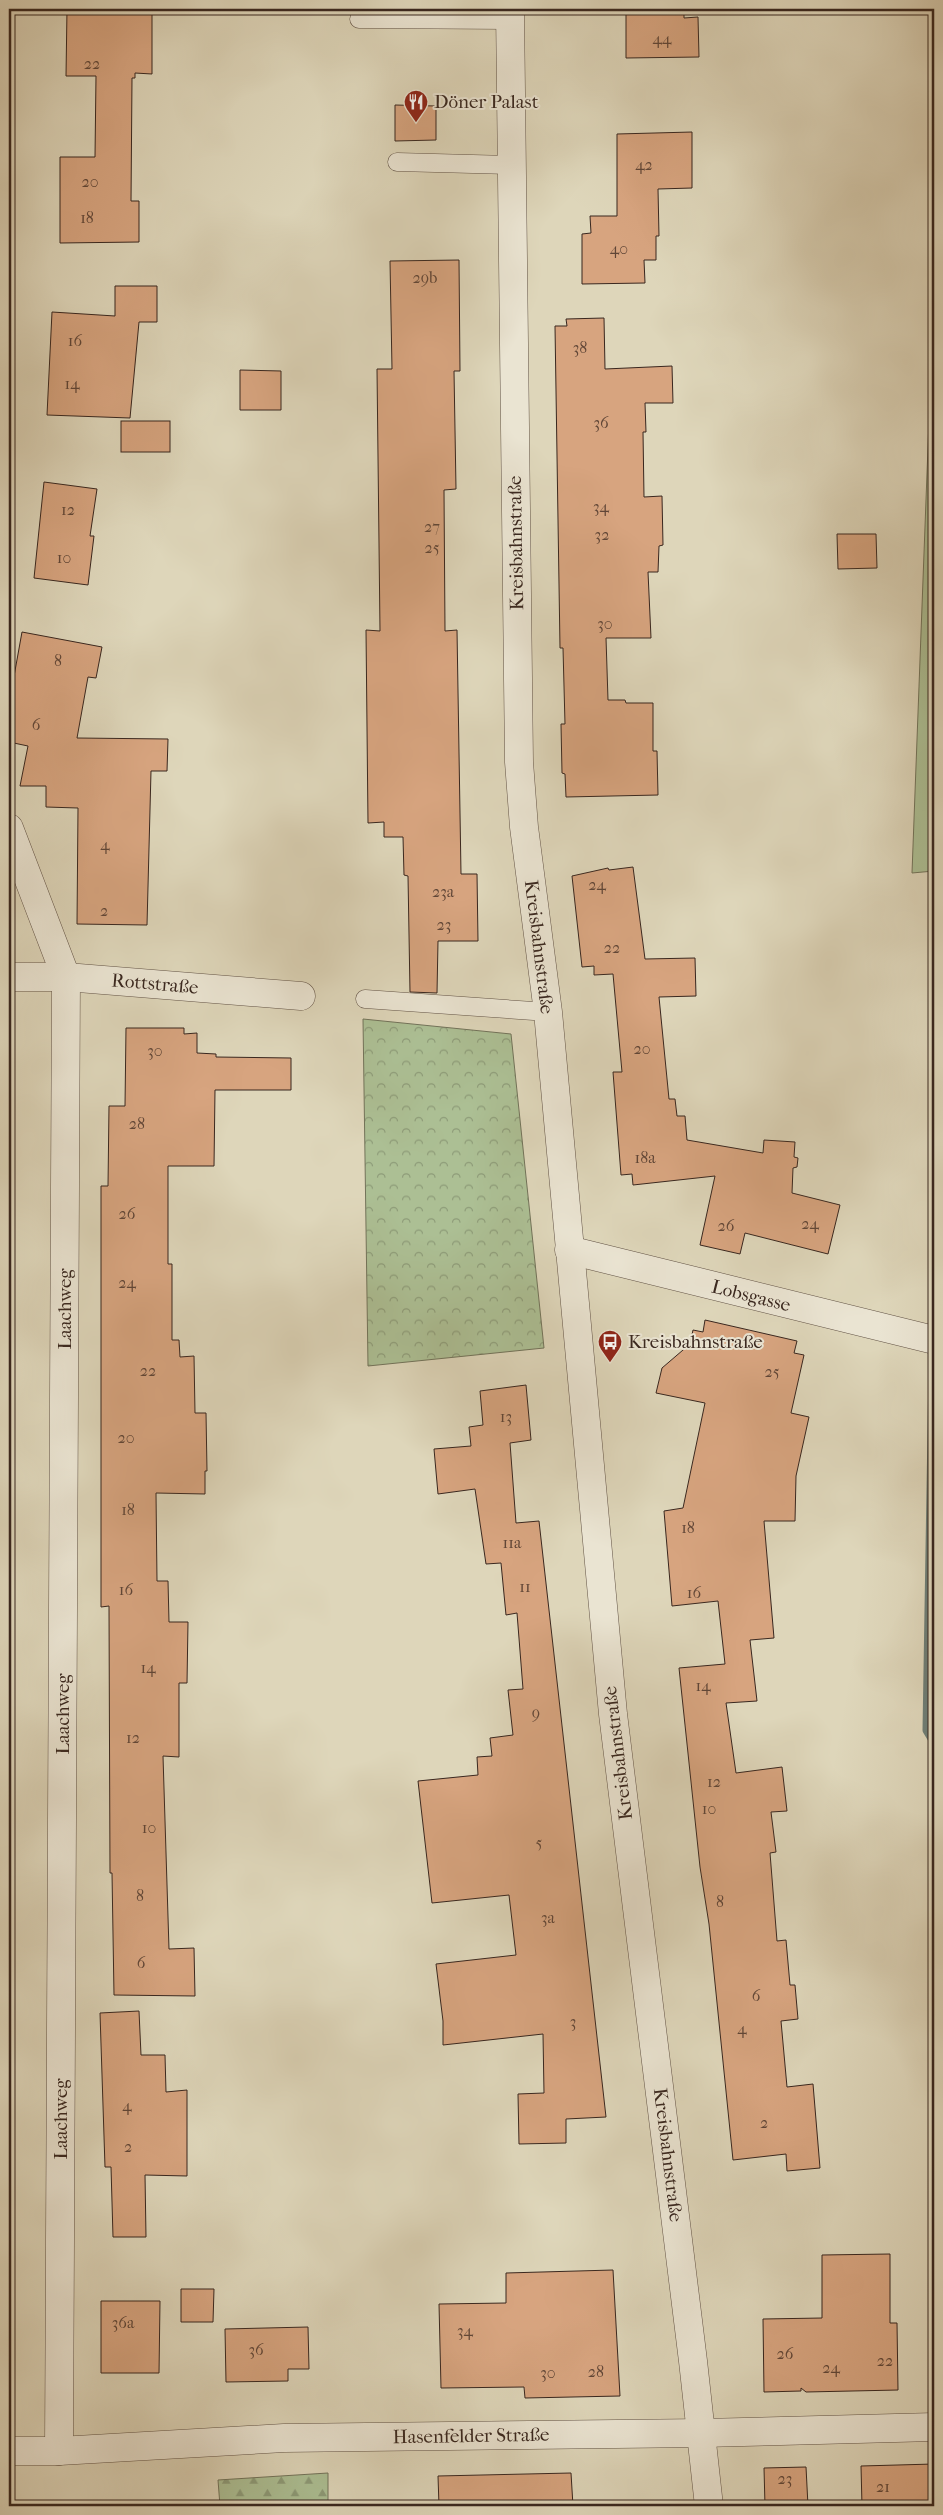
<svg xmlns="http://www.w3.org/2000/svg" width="943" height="2515" font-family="'IM FELL French Canon',serif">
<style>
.green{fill:#acbf94;stroke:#72735a}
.forest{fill:url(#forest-firs);stroke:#72735a}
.park{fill:url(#park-crowns);stroke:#72735a}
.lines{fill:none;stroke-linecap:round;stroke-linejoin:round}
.stream{stroke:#6f7f77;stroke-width:11}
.building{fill:#d7a47f;stroke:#39271f}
.service-casing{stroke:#625346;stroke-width:19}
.minor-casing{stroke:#625346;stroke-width:29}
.tertiary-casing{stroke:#625346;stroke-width:29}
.service{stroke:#eae4d2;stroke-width:18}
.minor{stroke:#eae4d2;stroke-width:28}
.tertiary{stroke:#eae4d2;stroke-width:28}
.labels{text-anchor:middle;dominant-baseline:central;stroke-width:4;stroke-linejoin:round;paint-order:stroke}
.number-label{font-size:16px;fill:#604637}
.poi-label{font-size:19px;fill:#39271f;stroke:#eae4d2;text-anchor:start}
.street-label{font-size:19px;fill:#39271f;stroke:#eae4d2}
</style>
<defs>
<pattern id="forest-firs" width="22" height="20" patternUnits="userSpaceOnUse" patternTransform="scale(1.25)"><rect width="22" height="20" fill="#acbf94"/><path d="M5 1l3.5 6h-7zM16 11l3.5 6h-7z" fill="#8d9b78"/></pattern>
<pattern id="park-crowns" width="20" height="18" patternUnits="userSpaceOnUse" patternTransform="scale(1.25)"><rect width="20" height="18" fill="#acbf94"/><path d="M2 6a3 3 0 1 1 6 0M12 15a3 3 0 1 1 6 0" fill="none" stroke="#8d9b78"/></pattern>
</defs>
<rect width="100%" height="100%" fill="#ded6ba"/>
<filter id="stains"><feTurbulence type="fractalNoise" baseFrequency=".004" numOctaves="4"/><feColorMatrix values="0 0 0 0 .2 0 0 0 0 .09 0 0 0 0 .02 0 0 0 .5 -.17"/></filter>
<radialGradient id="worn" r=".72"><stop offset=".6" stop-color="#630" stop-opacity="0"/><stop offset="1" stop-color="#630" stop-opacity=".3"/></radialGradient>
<polygon class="green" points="934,392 934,871 912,873 929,420"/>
<polygon class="forest" points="328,2473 328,2506 220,2506 218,2480"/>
<polygon class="park" points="363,1019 511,1034 544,1348 368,1366"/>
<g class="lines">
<polyline class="stream" points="934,1369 928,1730 934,1740"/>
</g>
<g class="building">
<polygon points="67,9 152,9 152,74 135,73 135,78 132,78 131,201 139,201 139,242 60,243 60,157 95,157 96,76 66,76"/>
<polygon points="626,9 684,9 684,18 698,17 699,57 626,58"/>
<polygon points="395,105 436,106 436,140 395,141"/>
<polygon points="692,132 692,188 658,189 659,236 656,236 656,260 644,260 645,283 582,284 582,234 591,233 590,216 617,216 617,134"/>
<polygon points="459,260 460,371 454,371 456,489 444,490 445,631 457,630 461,874 477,874 478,941 438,941 437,993 410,992 408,876 404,875 403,837 384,837 384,822 368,823 366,630 380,631 377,369 392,369 390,261"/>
<polygon points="115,286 157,286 157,322 139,322 130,418 47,415 52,312 115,316"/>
<polygon points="604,318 605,369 672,366 673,403 645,403 646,432 643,432 644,497 662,496 663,545 659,546 658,572 648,572 651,638 606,638 608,700 625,700 626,703 653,703 653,751 657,751 658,795 566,797 565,774 562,773 561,724 565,724 563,648 560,648 555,326 567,326 566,319"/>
<polygon points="240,370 281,371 281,410 240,410"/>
<rect x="121" y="421" width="49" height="31"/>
<polygon points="44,482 97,489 90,536 94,536 88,585 34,578"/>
<polygon points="837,534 876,534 877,568 838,569"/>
<polygon points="22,632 102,647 96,678 88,677 77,738 168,739 167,771 151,771 147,925 77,924 78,808 46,807 46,786 20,786 28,746 9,742 9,704"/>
<polygon points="633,867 645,959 695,958 696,996 659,997 669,1099 675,1099 677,1116 685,1116 687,1140 763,1153 764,1140 795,1142 794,1157 798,1158 797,1167 793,1168 792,1193 840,1205 828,1254 745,1233 740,1254 700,1245 715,1176 633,1185 632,1174 621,1175 613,1072 622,1072 613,974 594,975 594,966 582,967 572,876 608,868 609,870"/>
<polygon points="126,1028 184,1028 184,1034 197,1033 197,1053 216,1054 216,1057 291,1058 291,1090 215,1090 214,1166 168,1166 168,1264 172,1264 172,1340 179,1340 180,1357 194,1356 195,1413 206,1413 207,1471 205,1471 205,1494 156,1493 157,1581 168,1581 169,1622 188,1622 187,1683 179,1683 179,1757 163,1756 169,1949 194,1948 195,1996 114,1995 112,1873 110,1873 109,1606 101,1607 101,1186 108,1186 109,1106 125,1106"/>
<polygon points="705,1320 797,1341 794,1353 804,1355 791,1413 809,1417 796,1476 795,1521 764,1521 774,1638 750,1640 757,1701 726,1703 736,1773 782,1767 787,1811 771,1812 776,1852 770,1853 777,1941 786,1940 790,1985 795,1985 798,2019 781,2021 787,2087 813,2084 820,2168 787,2171 786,2154 733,2160 709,1924 700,1867 679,1668 725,1664 718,1601 672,1606 664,1511 683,1508 705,1403 656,1393 662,1368 690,1344 693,1330 703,1332"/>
<polygon points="526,1385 531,1440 510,1443 516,1523 539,1521 606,2117 566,2119 566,2143 519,2144 518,2094 544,2093 543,2034 443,2045 443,2021 436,1964 516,1955 509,1895 432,1903 418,1781 478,1775 477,1757 492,1756 490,1738 513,1735 508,1690 523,1689 517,1613 506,1615 501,1563 486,1564 475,1489 438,1494 434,1449 471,1446 469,1427 483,1425 480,1391"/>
<polygon points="139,2011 141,2055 165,2055 166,2092 187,2090 187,2176 145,2175 146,2237 113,2237 111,2167 105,2167 100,2013"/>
<polygon points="890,2254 890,2323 897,2323 898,2390 806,2392 801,2388 801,2391 764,2392 763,2319 822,2318 822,2255"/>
<polygon points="613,2270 620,2396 525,2398 524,2387 441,2388 439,2304 506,2303 506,2273"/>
<polygon points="181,2289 214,2289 213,2322 181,2322"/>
<polygon points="101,2301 160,2301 159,2373 101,2373"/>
<polygon points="308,2327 309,2369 288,2369 288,2381 226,2382 225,2329"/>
<polygon points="934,2464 934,2506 862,2506 861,2466"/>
<polygon points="806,2467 808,2506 765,2506 764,2468"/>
<polygon points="571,2473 573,2506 439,2506 438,2476"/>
</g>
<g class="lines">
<defs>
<g id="service">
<polyline points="359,19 510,20"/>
<polyline points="397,162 512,165"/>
<polyline points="365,999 548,1012"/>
</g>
<g id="minor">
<polyline points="9,828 66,977 59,2451"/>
<polyline points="9,977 66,977 301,996"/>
<polyline points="569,1250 934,1340"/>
<polyline points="702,2433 934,2427"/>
</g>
<g id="tertiary">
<polyline points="510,9 519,762 524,827 548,1012 613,1714 693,2361 709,2506"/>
<polyline points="9,2451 59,2451 284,2438 702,2433"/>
</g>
</defs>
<use href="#service" class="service-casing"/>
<use href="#minor" class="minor-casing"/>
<use href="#tertiary" class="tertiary-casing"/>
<use href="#service" class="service"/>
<use href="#minor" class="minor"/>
<use href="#tertiary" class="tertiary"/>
</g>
<defs>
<symbol id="restaurant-pin" viewBox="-11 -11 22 30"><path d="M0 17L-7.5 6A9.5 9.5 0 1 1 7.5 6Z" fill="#8f2418" stroke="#eae4d2"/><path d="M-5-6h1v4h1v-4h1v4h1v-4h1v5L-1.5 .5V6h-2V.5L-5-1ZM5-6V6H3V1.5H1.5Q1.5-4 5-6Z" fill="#fff"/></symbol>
<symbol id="bus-pin" viewBox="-11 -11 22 30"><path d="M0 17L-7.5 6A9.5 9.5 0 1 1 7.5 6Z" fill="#8f2418" stroke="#eae4d2"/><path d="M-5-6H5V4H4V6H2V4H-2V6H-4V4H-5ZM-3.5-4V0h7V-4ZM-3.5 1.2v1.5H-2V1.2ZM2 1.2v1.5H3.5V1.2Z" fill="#fff"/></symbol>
</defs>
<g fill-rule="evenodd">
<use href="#restaurant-pin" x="402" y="88" width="28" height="38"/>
<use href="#bus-pin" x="596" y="1328" width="28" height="38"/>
</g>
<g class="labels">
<g class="number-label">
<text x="662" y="38">44</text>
<text x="92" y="63">22</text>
<text x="644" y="164">42</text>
<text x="90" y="181">20</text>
<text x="87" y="217">18</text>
<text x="619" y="248">40</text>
<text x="425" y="277">29b</text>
<text x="75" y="340">16</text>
<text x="580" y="347">38</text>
<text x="72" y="383">14</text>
<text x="601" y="422">36</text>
<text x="601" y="506">34</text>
<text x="68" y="509">12</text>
<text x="432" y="526">27</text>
<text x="602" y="534">32</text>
<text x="432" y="547">25</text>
<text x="64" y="557">10</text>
<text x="605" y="623">30</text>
<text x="58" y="660">8</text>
<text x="36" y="724">6</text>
<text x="105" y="844">4</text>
<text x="597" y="884">24</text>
<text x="443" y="891">23a</text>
<text x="104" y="910">2</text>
<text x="444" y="924">23</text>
<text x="612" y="947">22</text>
<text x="642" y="1048">20</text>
<text x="155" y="1050">30</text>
<text x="137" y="1123">28</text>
<text x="645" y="1157">18a</text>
<text x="127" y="1213">26</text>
<text x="810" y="1223">24</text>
<text x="726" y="1225">26</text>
<text x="127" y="1282">24</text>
<text x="148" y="1370">22</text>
<text x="772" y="1371">25</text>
<text x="506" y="1416">13</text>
<text x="126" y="1437">20</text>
<text x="128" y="1509">18</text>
<text x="688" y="1527">18</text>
<text x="512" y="1542">11a</text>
<text x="525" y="1586">11</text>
<text x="126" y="1589">16</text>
<text x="694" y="1592">16</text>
<text x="148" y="1667">14</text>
<text x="703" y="1685">14</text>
<text x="536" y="1712">9</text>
<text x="133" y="1737">12</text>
<text x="714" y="1781">12</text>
<text x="709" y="1808">10</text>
<text x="149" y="1827">10</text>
<text x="539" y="1842">5</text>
<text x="140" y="1895">8</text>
<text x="720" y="1901">8</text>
<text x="548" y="1917">3a</text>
<text x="141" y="1962">6</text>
<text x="756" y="1995">6</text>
<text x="573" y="2021">3</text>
<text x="742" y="2028">4</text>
<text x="127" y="2105">4</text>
<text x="764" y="2122">2</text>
<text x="128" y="2146">2</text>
<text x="123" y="2322">36a</text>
<text x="465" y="2330">34</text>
<text x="256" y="2349">36</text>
<text x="785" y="2353">26</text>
<text x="885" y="2360">22</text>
<text x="831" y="2367">24</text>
<text x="596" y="2371">28</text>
<text x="548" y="2372">30</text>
<text x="785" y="2478">23</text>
<text x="883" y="2486">21</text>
</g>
<g class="poi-label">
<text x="434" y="102">Döner Palast</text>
<text x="628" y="1342">Kreisbahnstraße</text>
</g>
<g class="street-label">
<text transform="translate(516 543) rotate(-91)">Kreisbahnstraße</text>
<text transform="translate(539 947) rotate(83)">Kreisbahnstraße</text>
<text transform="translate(155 984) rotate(5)">Rottstraße</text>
<text transform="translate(751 1296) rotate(14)">Lobsgasse</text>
<text transform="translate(65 1309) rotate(-90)">Laachweg</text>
<text transform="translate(63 1714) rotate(-90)">Laachweg</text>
<text transform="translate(618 1753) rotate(-97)">Kreisbahnstraße</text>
<text transform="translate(61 2119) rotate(-90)">Laachweg</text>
<text transform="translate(668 2155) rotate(83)">Kreisbahnstraße</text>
<text transform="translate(471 2436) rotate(-1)">Hasenfelder Straße</text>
</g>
</g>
<rect width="943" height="2515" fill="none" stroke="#ded6ba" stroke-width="30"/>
<rect x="10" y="10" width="923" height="2495" fill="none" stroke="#39271f" stroke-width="2.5"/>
<rect x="15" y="15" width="913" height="2485" fill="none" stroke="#39271f"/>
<rect width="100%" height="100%" filter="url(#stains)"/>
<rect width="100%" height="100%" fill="url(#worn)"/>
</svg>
